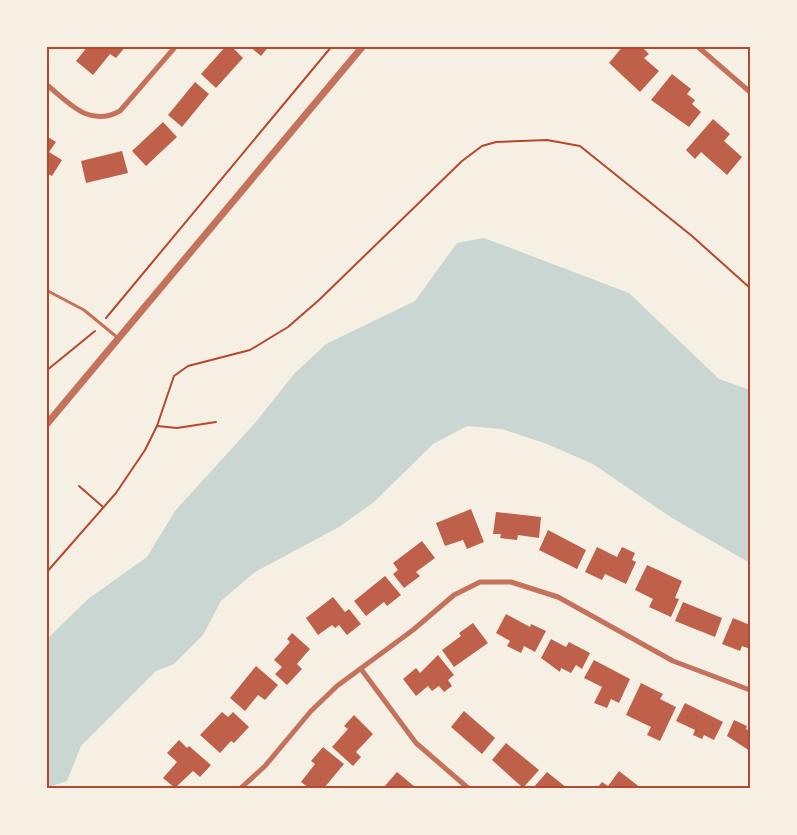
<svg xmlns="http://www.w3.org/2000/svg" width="797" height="835" font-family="'Fira Sans',sans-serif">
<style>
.water{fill:#c9d6d2}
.building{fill:#bf614a}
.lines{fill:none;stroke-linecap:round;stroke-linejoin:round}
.path{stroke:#b5482f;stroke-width:2}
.service{stroke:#c5725c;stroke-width:3}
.minor{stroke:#c5725c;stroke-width:5}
.tertiary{stroke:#c5725c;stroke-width:7}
.neatline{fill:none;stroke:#b5482f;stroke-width:2}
</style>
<rect width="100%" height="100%" fill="#f6efe4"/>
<polygon class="water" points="484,238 629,293 719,379 750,390 750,563 672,518 593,464 547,444 502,429 467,426 433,444 374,502 339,527 255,572 221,601 203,635 174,664 156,671 81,746 67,781 47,788 47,639 88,599 147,557 175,511 255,423 294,374 326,344 415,301 457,243"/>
<g class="building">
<polygon points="88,46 126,46 116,58 110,54 93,75 76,61"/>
<polygon points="226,46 231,46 243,58 216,88 201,74"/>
<polygon points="249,46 269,46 261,56"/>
<polygon points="623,46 641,46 649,54 644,58 659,71 640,92 609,63"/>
<polygon points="672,74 691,89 687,94 695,100 692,104 701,112 689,127 651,100"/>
<polygon points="195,82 209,94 182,127 168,115"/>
<polygon points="713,119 730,134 724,141 742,157 727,175 701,152 695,159 686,150"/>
<polygon points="163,122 177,137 146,166 132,151"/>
<polygon points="46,136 56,142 49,152 62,160 52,176 46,173"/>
<polygon points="122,151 128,173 86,183 81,161"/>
<polygon points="471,509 484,542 467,549 463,540 445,546 436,523"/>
<polygon points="496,512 541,517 539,538 518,535 517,540 500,538 501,534 493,534"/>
<polygon points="548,530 586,550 577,569 539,550"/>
<polygon points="422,541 435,558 416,572 420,576 404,588 393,574 398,570 393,563"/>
<polygon points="597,547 617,557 622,547 635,553 632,560 636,562 626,584 605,574 602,580 585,572"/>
<polygon points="647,565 682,581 675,598 679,599 671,617 649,607 653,599 635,590"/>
<polygon points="385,576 401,595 387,606 384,602 366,616 354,601"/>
<polygon points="333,597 345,612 349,609 361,624 347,635 339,625 335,628 332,625 318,635 306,618"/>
<polygon points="683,602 722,618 715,637 675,621"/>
<polygon points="506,614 530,627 531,624 546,631 535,652 524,646 521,653 507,646 510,641 496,633"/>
<polygon points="733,618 750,625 750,649 742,646 740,651 722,644"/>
<polygon points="473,623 488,643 454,667 442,650 461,636 459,633"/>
<polygon points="292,633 310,649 297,664 302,669 287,685 275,674 282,667 274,660 290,642 287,639"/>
<polygon points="551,639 566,647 569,642 590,653 582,669 576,665 571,673 561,668 560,672 541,658"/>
<polygon points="438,655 454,675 448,680 452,686 444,692 439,686 432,691 428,686 416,696 403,679 416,668 420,673"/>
<polygon points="594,660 630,679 619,703 611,699 607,708 594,703 602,687 584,678"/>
<polygon points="256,666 278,685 265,700 258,695 245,711 230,698"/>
<polygon points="641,683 663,694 660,699 676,707 660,741 647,735 651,727 626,715"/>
<polygon points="685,703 723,722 714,740 704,735 702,739 693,735 695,730 676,721"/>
<polygon points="464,711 495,738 482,754 451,727"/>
<polygon points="222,712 228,717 233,712 249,727 234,743 231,741 220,753 200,735"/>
<polygon points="354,715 373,734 356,752 361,757 353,766 332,747 348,729 344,726"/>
<polygon points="734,720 747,726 746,729 750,731 750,751 727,736"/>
<polygon points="179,740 187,748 189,746 211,765 200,777 193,771 175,788 163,778 177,762 167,753"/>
<polygon points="506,743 539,770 523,788 492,760"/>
<polygon points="323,747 344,764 324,788 309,788 301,782 315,764 311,761"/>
<polygon points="619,771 641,788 597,788 602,782 608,786"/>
<polygon points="397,772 415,787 413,788 384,787"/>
<polygon points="547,772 567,788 533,788"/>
</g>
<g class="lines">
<g class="path">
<polyline points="106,318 332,46"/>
<polyline points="46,371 95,331"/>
<polyline points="157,426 177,428 216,422"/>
<polyline points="79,486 103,507"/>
<polyline points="46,573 116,493 145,450 157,426 174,376 188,366 250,350 288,327 319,300 462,161 482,146 496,142 547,140 580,146 692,236 750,288"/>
</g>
<polyline class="service" points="46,290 84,310 118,338"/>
<g class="minor">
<polyline points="697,46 750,92"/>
<path d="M 46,84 C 69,103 89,128 120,111 L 176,46"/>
<polyline points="361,669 416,743 468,788"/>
<polyline points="241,788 265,766 311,711 337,686 413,630 454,595 480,582 511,582 558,597 673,661 750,690"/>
</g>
<polyline class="tertiary" points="46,425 363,46"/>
</g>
<rect width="797" height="835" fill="none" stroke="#f6efe4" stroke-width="96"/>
<rect x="48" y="48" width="701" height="739" class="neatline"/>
</svg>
